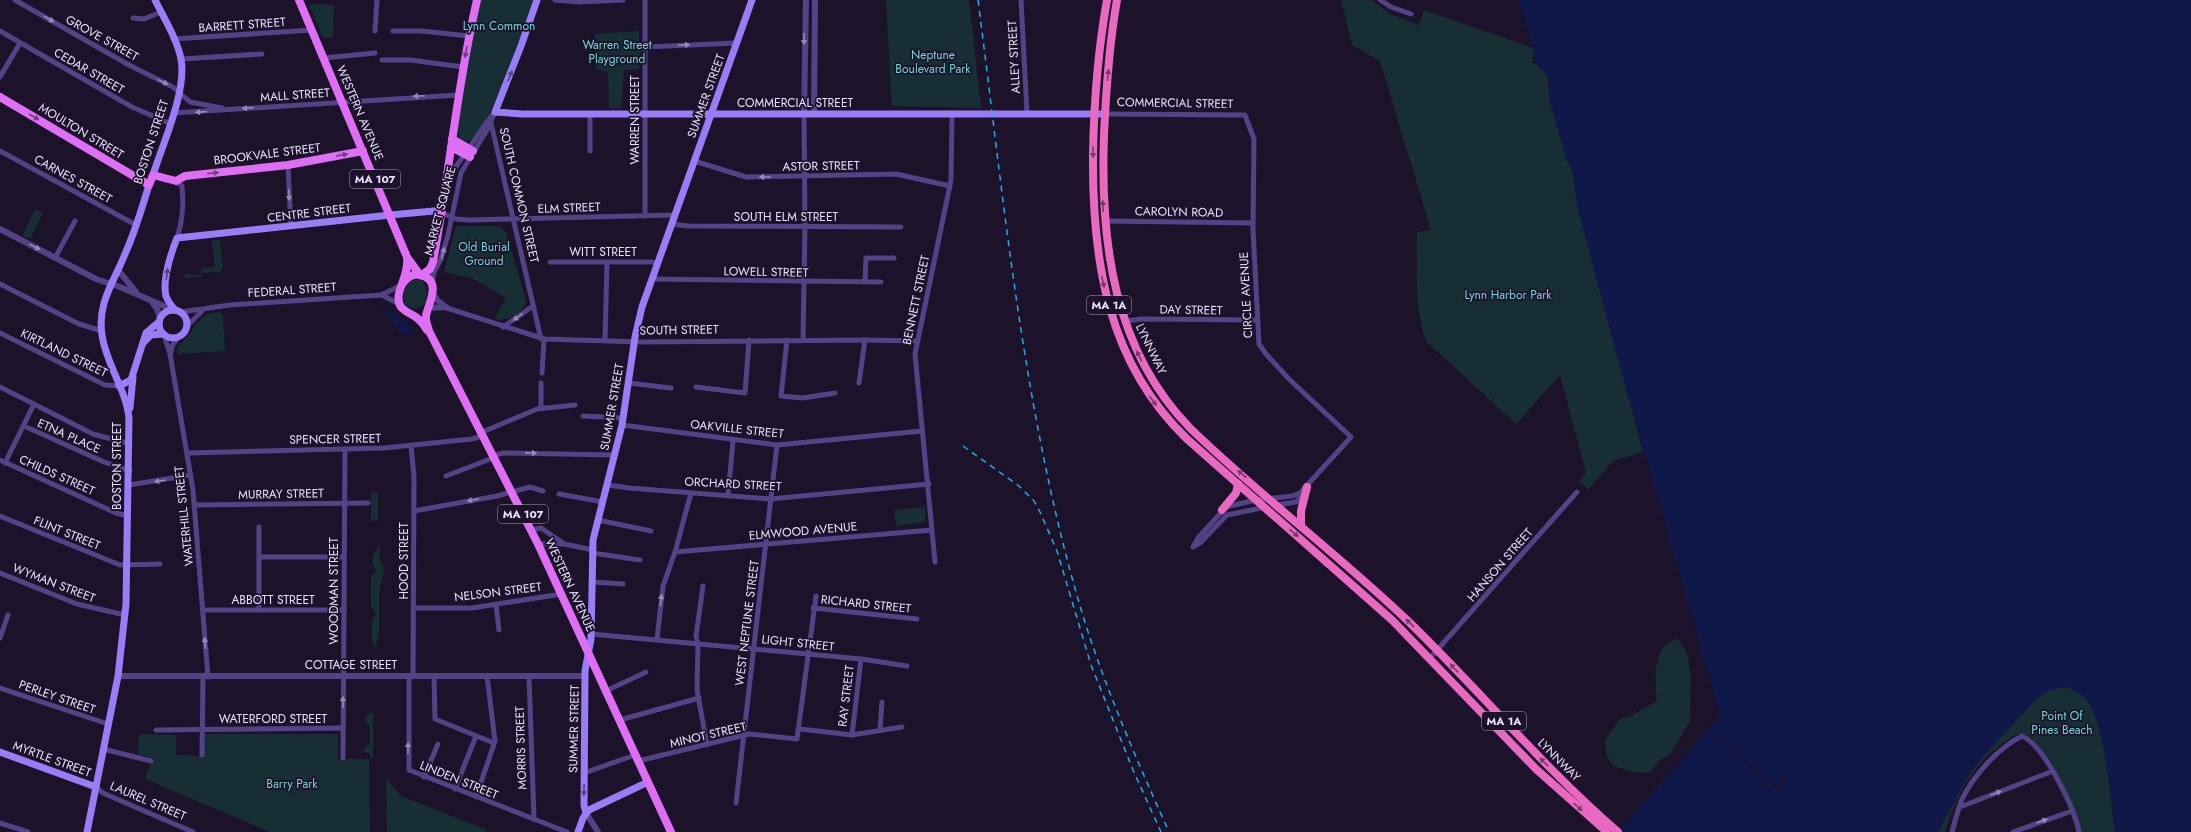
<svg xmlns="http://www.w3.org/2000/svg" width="2191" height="832" font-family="Jost,sans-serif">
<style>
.green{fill:#172f34}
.water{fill:#0f1848}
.pier{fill:#1c132b}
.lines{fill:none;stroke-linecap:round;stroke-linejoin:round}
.minor{stroke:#534286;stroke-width:5}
.tertiary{stroke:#534286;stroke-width:6}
.secondary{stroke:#997df6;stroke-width:7}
.primary{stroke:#de6ff5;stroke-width:8}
.trunk{stroke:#e969c0;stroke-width:8}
.rail{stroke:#1aadef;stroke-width:1.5;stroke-dasharray:6 5;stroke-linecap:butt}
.oneway{fill:#9689bc}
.oneway2{fill:#733c86}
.oneway3{fill:#783a6e}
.oneway4{fill:#544386}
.labels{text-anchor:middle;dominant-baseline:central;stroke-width:3.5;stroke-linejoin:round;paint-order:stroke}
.shield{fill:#1c132b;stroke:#aca2be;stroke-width:1}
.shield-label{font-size:11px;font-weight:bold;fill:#e9dffd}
.street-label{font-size:12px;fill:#e9dffd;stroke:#1c132b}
.park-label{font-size:12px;fill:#6fd9d5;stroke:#1c132b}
</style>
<rect width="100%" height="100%" fill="#1c132b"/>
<g class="green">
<path d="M 479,0 L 534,0 C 526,22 486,143 465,142 L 460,139 L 458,134 L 459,108 Z"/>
<polygon points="886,0 969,0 981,108 892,106"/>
<path d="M 1341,0 L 1372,0 L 1390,14 L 1419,25 L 1424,10 L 1533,48 L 1535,55 L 1533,54 L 1532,63 L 1537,65 L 1548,76 L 1549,98 L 1564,150 L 1572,169 L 1578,209 L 1643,452 L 1613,461 L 1588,490 L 1579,481 L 1586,473 L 1560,375 L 1516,424 L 1427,342 C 1414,315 1417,262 1417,232 L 1431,230 L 1380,61 L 1352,45 Z"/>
<polygon points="309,4 334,5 333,38 323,38"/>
<polygon points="639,31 639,48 641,49 639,69 624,70 621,108 609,108 608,72 596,69 595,34"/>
<polygon points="35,209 43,213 30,239 23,235"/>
<path d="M 456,226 L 495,226 L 500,227 L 506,232 L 526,300 C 525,313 506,322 495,319 L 506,298 L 472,278 L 444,272 Z"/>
<polygon points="212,240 218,240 220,242 223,269 219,272 202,273 202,277 184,278 186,274 201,276 201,269 215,267"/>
<path d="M 415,279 L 422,281 L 427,291 L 425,304 L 415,309 L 407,306 C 400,297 405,284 415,279 Z"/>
<path d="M 219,312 L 223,316 L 225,351 L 177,354 C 177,344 183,343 188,336 C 199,323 199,314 219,312 Z"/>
<polygon points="371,492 378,493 378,521 371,521"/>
<polygon points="925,507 925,522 896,526 894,510"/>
<path d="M 380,545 L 379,556 L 384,569 L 379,592 L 379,631 L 376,647 L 372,642 L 372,621 L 376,613 L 371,607 L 371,577 L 376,571 C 369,561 373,554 380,545 Z"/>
<path d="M 1678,638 L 1688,656 L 1691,678 L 1690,721 L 1670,754 L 1660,760 L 1649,773 L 1632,772 L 1612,765 L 1607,756 L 1605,740 L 1620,719 L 1631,716 L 1657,701 C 1655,686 1653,655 1667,644 C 1670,642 1674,640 1678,638 Z"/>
<path d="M 2065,687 C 2075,690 2085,696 2090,705 C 2106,731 2110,800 2115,832 L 2081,832 C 2076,811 2046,739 2023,734 C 2016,732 2008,739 2002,744 C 1970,768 1957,795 1945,832 L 1938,832 L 1966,779 L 1984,755 L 2036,699 L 2047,691 Z"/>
<polygon points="373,712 373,757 371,759 370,754 364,752 363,749 370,744 370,727 364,718"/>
<polygon points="139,734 176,735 176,755 203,756 204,734 338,734 338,759 369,759 370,832 270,832 145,779 153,758 138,754"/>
<polygon points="386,778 401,796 487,830 486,832 387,832"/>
</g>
<g class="water">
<path d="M 1519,0 L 2191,0 L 2191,832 L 2115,832 C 2110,799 2106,731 2090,705 C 2085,696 2075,690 2065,687 L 2047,691 L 2036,699 L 1984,755 L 1966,779 L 1938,832 L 1618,832 L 1720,716 L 1618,360 L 1578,209 L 1572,169 L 1567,161 L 1549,98 L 1549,79 L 1546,73 L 1538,68 Z"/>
<polygon points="384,307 410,326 415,332 402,334 382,309"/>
</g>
<polygon class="pier" points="1708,728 1776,787 1787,775 1789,777 1778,791 1707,729"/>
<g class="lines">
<g class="minor">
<polyline points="15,0 129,65 173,87 190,102 222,108"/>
<polyline points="555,0 580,2 623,0"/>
<polyline points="645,0 645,216"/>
<polyline points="1021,0 1027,113"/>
<polyline points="1380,0 1391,7 1411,14"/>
<polyline points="133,18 144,19 161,12"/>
<polyline points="0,31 132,107 169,123"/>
<polyline points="375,31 377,0"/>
<polyline points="393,31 422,31 469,36"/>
<polyline points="173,39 312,30"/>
<polyline points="645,47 736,43"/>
<polyline points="324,58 375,53"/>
<polyline points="181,59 262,54"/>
<polyline points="382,60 410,60 463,67"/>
<polyline points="0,77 20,43"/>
<polyline points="173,113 458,95"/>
<polyline points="1105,114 1245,115 1254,139 1253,229 1259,344 1266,354 1289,379 1351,437 1300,493 1292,496 1256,500 1226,507 1198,538 1193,547"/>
<polyline points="491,123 541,339"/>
<polyline points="0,151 136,225"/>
<polyline points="590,151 590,114"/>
<polyline points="694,161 746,177 896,174 950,186"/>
<polyline points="288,165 291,226"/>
<polyline points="448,178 492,115"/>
<path d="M 176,181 L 182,186 C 184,204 183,220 177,238"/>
<polyline points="442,213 456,219 468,220 674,215"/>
<polyline points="1104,221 1253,223"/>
<polyline points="671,224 688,226 901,227"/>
<polyline points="55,258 75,221"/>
<polyline points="550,262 652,262 657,264"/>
<polyline points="651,279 881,282"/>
<polyline points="865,282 866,258 894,258"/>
<polyline points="432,283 434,272 441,259 448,235 461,173 487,130 495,112"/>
<polyline points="0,284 79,324 102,331"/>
<polyline points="382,295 399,304"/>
<polyline points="447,308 544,339 641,342 865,340 917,341"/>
<polyline points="181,312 230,305 381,295 400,286"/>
<polyline points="1125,321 1142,319 1257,320"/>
<polyline points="187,326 202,311"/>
<polyline points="503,327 533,306"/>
<polyline points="0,333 105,385 119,386"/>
<polyline points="164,335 170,354 193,490 208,677"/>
<polyline points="605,340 607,262"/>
<polyline points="787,340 781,396 803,398 835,393"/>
<polyline points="803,340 805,227 804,113"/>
<polyline points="171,353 172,346 179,336"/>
<polyline points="542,373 544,339"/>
<polyline points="541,383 541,408"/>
<polyline points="629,383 671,388"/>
<polyline points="859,383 865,340"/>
<polyline points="0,387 93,434 130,444"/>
<polyline points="696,387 745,393 749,340"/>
<polyline points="583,416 623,418"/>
<polyline points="622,425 777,445 922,431"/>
<polyline points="24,426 104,462 130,471"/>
<polyline points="480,433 537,409 575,405"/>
<polyline points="411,446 414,477 413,676"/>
<polyline points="188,453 384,448 472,439 482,436"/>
<polyline points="492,456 503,453 615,455"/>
<polyline points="0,460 116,513 128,516"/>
<polyline points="5,463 34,404"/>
<polyline points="446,476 493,458"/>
<polyline points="129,485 191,475"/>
<polyline points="608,485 629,488 770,499 929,484"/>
<polyline points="559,494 603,502"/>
<polyline points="728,496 733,440"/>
<polyline points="195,505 368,503"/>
<polyline points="1276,505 1296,502 1304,493"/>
<polyline points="414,511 497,496 530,487 543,491"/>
<polyline points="0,516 120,565 160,564"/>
<polyline points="598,520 651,531"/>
<polyline points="531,530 541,528 563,543"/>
<polyline points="538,544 564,544 593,550"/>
<polyline points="1193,547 1200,543 1227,515 1266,507"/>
<polyline points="675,552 932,530"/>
<polyline points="593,553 640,560"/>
<polyline points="259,557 259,527"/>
<polyline points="935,562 915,354 951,180 952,113"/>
<polyline points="0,573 77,604 125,615"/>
<polyline points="593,582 623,584"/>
<polyline points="703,586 696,636 698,644 697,690 707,745"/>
<polyline points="496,605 499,630"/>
<polyline points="413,608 472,608 562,594"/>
<polyline points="813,608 917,619"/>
<polyline points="203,610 344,610"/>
<polyline points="259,610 259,557 344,557"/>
<polyline points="591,634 861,659 907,666"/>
<polyline points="0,638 8,615"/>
<polyline points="657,639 663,586 675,552 691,493"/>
<polyline points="1430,658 1577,492"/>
<polyline points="409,676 409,770 567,832"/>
<polyline points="434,676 435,719 494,743"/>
<polyline points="529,676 534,819"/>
<polyline points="0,688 108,724"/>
<polyline points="606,691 646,672"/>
<polyline points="620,720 699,698"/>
<polyline points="800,729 852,735 902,727"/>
<polyline points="156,730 343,728"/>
<polyline points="880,730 882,702"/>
<polyline points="852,735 861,659"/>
<polyline points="103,749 151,761"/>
<polyline points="202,755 203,677"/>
<polyline points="343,758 345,449"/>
<polyline points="638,761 749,734 797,739 816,596"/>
<polyline points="584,773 635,755"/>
<polyline points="424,777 438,744"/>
<polyline points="96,787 103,793 193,832"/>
<polyline points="455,789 476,736"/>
<polyline points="476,797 495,741 487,676"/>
<polyline points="736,803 777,445"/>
<polyline points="1960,807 2053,771"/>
<polyline points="0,823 28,832"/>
<path d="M 1952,832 C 1955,821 1958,809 1962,799 C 1974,775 1998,748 2022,736 C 2045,746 2074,808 2079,832"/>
<polyline points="2013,832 2072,811"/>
</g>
<g class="tertiary">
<polyline points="804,113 806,0"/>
<polyline points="814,113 815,0"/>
<polyline points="0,229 96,279 120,287 173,310"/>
<polyline points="118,270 136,292"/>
<polyline points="433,293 437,300 447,308"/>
<polyline points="152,302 157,309 160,318"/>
<polyline points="429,308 446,307"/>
<polyline points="118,676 585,676"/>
<polyline points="586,813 598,832"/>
</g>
<g class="secondary">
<polyline points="537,0 521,46 495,112 522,114 1105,114"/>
<path d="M 153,175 C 163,143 187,91 181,59 C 177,39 164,18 155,0"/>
<circle cx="173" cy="324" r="14"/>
<path d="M 175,310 C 172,306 168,302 166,296 C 162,281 171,253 177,238 L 390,215 L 434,211 L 442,213"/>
<polyline points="144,342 151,335 163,334"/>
<polyline points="119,386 131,380 146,333 159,322"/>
<polyline points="130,408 133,377"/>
<polyline points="0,752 96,787"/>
<polyline points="586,813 584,805 585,671 591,639 593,540 622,425 635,337 642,307 752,0"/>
<path d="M 87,832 L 118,676 L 126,604 L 129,418 C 126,389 106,364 102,335 C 97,303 114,282 125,254 C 135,232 142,208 149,185"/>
<polyline points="578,832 583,818 589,810 648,782"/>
</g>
<g class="primary">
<polyline points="299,0 407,257 420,275"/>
<polyline points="0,97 149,185 153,175 176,181 185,176 288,165 363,151"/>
<polyline points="452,139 473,151"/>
<polyline points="451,147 470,157"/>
<path d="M 407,258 C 410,277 392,293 401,307 C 405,312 412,314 417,318 C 421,321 424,325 427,330"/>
<path d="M 422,275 L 430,269 L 433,262 C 449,175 457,87 477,0"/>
<path d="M 403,283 C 407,278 413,273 420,275 C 444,280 427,306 426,316 C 425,321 428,326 429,331 L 538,544 L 671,832"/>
</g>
<g class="trunk">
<path d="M 1107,0 C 1098,50 1094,103 1093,154 C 1092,260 1107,362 1187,439 L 1392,620 L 1536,769 L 1607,832"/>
<path d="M 1117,0 C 1109,45 1106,90 1104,135 C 1100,241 1113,349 1190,428 C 1260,496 1339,555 1409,622 C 1480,691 1543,767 1618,832"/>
<polyline points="1222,510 1236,493 1238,484"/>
<polyline points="1301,526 1301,511 1307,487"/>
</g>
<g class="rail">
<path d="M 978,0 C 1004,201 1022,404 1078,599 C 1101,679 1135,756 1169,832"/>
<polyline points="963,446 1019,486 1034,501 1040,512 1057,551 1091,665 1133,770 1161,832"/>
</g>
</g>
<defs><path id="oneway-solid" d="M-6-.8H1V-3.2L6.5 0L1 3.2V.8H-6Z"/></defs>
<g class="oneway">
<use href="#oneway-solid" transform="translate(49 19) rotate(30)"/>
<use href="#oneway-solid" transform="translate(804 39) rotate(91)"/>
<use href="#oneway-solid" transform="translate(684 45) rotate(-3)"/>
<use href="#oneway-solid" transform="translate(163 82) rotate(26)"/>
<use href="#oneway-solid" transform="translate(419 96) rotate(177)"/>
<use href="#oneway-solid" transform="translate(248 108) rotate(176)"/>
<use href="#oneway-solid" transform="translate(201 112) rotate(175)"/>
<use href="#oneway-solid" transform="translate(765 177) rotate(180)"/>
<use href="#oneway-solid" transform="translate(289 195) rotate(87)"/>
<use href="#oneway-solid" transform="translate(35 247) rotate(28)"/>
<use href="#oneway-solid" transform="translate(443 253) rotate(-75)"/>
<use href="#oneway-solid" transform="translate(518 317) rotate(144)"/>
<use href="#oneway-solid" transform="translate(531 453) rotate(1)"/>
<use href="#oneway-solid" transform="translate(160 481) rotate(171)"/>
<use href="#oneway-solid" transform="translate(473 500) rotate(169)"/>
<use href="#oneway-solid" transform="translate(661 600) rotate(-83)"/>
<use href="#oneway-solid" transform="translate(205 643) rotate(-94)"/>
<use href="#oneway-solid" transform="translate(343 702) rotate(-90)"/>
<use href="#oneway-solid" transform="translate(408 748) rotate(-89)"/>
<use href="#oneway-solid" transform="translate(1996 793) rotate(-21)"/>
<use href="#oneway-solid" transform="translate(2042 821) rotate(-20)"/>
</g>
<g class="oneway2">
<use href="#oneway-solid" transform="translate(466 52) rotate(101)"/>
<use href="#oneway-solid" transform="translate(34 117) rotate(31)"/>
<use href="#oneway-solid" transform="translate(342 155) rotate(-11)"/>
<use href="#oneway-solid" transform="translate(213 173) rotate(-7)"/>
</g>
<g class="oneway3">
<use href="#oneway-solid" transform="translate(1108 75) rotate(-84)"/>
<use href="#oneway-solid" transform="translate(1093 152) rotate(90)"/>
<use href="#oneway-solid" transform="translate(1103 206) rotate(-92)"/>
<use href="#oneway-solid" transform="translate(1103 282) rotate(78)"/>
<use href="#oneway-solid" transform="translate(1139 356) rotate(-116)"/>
<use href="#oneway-solid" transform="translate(1153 401) rotate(54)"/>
<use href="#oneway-solid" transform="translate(1242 474) rotate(-139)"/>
<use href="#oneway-solid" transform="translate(1294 533) rotate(41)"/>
<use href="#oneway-solid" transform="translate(1410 623) rotate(-136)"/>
<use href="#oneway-solid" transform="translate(1454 668) rotate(-133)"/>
<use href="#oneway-solid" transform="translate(1544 762) rotate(-136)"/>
<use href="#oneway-solid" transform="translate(1578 807) rotate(41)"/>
</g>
<g class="oneway4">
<use href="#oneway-solid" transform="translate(510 76) rotate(-68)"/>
<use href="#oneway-solid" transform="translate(167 274) rotate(-83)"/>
<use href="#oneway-solid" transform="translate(584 790) rotate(91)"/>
</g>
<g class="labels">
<g class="shield">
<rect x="350" y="170" width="50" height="18" rx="3"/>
<rect x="1087" y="296" width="44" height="18" rx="3"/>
<rect x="498" y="505" width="50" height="18" rx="3"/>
<rect x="1482" y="712" width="44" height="18" rx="3"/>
</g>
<g class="shield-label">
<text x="375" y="179">MA 107</text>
<text x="1109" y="305">MA 1A</text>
<text x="523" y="514">MA 107</text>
<text x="1504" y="721">MA 1A</text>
</g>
<g class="street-label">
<text transform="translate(242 25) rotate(-4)">BARRETT STREET</text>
<text transform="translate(102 38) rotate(29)">GROVE STREET</text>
<text transform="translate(1014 57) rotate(-93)">ALLEY STREET</text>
<text transform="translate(89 71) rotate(30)">CEDAR STREET</text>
<text transform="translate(295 95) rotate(-4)">MALL STREET</text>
<text transform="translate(706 96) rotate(-70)">SUMMER STREET</text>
<text x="795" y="103">COMMERCIAL STREET</text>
<text transform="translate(1175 103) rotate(1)">COMMERCIAL STREET</text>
<text transform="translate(360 113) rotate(67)">WESTERN AVENUE</text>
<text transform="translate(635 120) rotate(-90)">WARREN STREET</text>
<text transform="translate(81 131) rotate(31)">MOULTON STREET</text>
<text transform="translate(151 142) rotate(-72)">BOSTON STREET</text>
<text transform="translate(267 154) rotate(-7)">BROOKVALE STREET</text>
<text transform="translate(821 166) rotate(-1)">ASTOR STREET</text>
<text transform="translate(73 179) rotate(29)">CARNES STREET</text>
<text transform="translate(519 195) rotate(77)">SOUTH COMMON STREET</text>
<text transform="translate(569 208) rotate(-2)">ELM STREET</text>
<text transform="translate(440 211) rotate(-75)">MARKET SQUARE</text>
<text transform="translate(1179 212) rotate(1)">CAROLYN ROAD</text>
<text transform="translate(309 213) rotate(-7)">CENTRE STREET</text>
<text x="786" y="217">SOUTH ELM STREET</text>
<text x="603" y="252">WITT STREET</text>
<text transform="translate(766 272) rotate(1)">LOWELL STREET</text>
<text transform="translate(292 290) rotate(-4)">FEDERAL STREET</text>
<text transform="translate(1246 295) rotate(-93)">CIRCLE AVENUE</text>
<text transform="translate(916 300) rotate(-78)">BENNETT STREET</text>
<text transform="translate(1191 310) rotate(1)">DAY STREET</text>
<text transform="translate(679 330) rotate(-1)">SOUTH STREET</text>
<text transform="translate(1151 349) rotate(64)">LYNNWAY</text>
<text transform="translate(64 353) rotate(26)">KIRTLAND STREET</text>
<text transform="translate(612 407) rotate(-80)">SUMMER STREET</text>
<text transform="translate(737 429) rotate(6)">OAKVILLE STREET</text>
<text transform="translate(69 436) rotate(24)">ETNA PLACE</text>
<text transform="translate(335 439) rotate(-1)">SPENCER STREET</text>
<text transform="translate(117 466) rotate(-90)">BOSTON STREET</text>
<text transform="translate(57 475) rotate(24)">CHILDS STREET</text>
<text transform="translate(733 484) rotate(3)">ORCHARD STREET</text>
<text transform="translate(281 494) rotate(-1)">MURRAY STREET</text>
<text transform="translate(184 516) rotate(-96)">WATERHILL STREET</text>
<text transform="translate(803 531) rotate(-5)">ELMWOOD AVENUE</text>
<text transform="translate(67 533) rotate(22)">FLINT STREET</text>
<text transform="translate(404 561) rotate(-90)">HOOD STREET</text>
<text transform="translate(1500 565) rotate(-49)">HANSON STREET</text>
<text transform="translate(54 583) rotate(21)">WYMAN STREET</text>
<text transform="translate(570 585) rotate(65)">WESTERN AVENUE</text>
<text transform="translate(334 591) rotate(-90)">WOODMAN STREET</text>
<text transform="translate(498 592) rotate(-7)">NELSON STREET</text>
<text x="273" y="600">ABBOTT STREET</text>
<text transform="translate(866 604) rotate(6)">RICHARD STREET</text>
<text transform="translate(747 623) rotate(-83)">WEST NEPTUNE STREET</text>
<text transform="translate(798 643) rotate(6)">LIGHT STREET</text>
<text x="351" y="665">COTTAGE STREET</text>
<text transform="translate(846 696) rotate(-83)">RAY STREET</text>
<text transform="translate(57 697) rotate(19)">PERLEY STREET</text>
<text x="273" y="719">WATERFORD STREET</text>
<text transform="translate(574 729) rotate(-89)">SUMMER STREET</text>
<text transform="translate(708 735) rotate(-13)">MINOT STREET</text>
<text transform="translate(521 748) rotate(-92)">MORRIS STREET</text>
<text transform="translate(52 759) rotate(20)">MYRTLE STREET</text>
<text transform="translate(1559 760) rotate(45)">LYNNWAY</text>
<text transform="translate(459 780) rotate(22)">LINDEN STREET</text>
<text transform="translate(148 801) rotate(23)">LAUREL STREET</text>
</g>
<g class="park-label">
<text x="499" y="26">Lynn Common</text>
<text x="617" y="45">Warren Street<tspan x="617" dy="14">Playground</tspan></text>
<text x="933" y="55">Neptune<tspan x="933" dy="14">Boulevard Park</tspan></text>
<text x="484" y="247">Old Burial<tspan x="484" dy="14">Ground</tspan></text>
<text x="1508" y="295">Lynn Harbor Park</text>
<text x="2062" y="716">Point Of<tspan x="2062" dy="14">Pines Beach</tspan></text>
<text x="292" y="784">Barry Park</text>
</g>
</g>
</svg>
